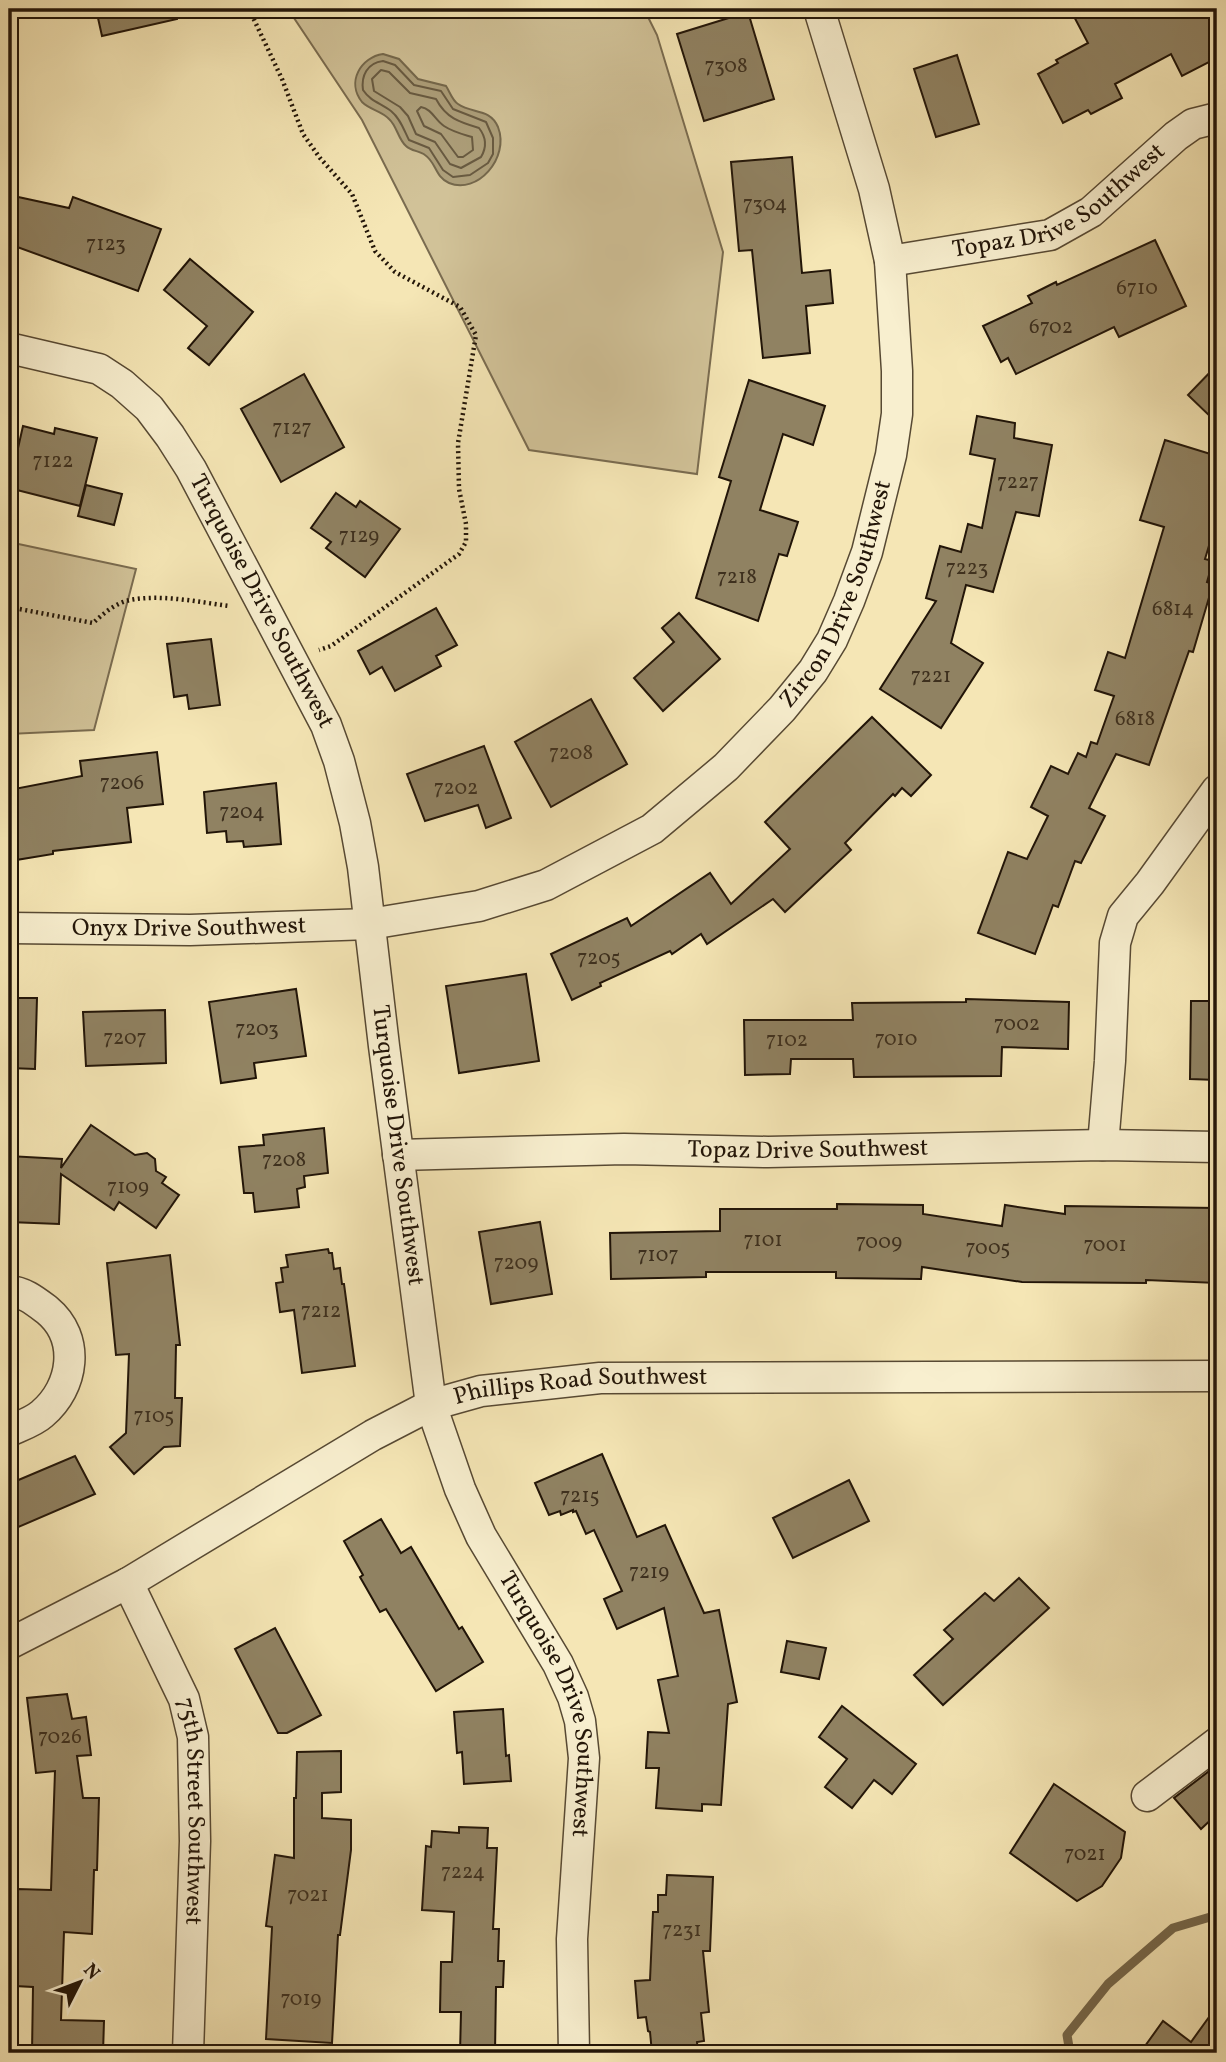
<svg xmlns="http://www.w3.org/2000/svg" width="1226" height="2062" font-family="Vollkorn,serif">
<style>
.green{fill:#d1c298;stroke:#7a6c50;stroke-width:2}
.water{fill:#ad9f7a;stroke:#75684c;stroke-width:2}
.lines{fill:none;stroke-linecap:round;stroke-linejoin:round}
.shore{stroke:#685a41;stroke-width:2}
.stream{stroke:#75684c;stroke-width:9}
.building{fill:#908262;stroke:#221508;stroke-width:2}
.minor-casing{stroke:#574933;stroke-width:33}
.path{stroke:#221508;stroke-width:4.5;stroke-dasharray:2 3.5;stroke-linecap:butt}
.minor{stroke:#f8efcf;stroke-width:30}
.labels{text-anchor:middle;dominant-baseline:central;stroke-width:7;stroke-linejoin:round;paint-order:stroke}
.number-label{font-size:21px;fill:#3e301e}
.street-label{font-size:24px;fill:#221508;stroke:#f8efcf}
</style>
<rect width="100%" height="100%" fill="#f5e6b5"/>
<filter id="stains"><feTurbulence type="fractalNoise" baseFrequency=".00286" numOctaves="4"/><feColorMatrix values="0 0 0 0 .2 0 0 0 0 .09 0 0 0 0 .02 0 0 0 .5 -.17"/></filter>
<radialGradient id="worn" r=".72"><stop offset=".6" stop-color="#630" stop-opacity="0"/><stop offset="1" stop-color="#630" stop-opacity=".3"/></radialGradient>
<g class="green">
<polygon points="288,9 644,9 657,35 723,252 697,474 529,450 362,120"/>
<polygon points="9,542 136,569 94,730 9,734"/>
</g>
<path class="water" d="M 383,54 L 399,59 L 418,79 L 446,86 C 450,92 452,100 458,104 C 472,114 490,108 498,127 C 510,158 477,195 449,183 C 435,177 436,162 425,155 C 420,151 411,151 406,146 C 398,139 397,126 389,119 C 382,111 370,110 362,102 C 346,82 361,57 383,54 Z"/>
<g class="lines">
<g class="shore">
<path d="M 383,61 L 395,65 L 414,85 L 441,91 L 453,109 L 486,122 L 493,138 L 493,154 L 488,163 L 470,175 L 453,177 L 443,170 L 429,148 L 409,140 C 404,130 400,118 391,111 C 381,103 371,102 363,90 C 361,76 367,63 383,61 Z"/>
<path d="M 381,70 L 389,72 L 410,93 L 436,99 C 446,118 459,122 479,128 C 486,137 487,147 481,157 L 461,168 L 450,164 L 435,142 L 416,134 L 408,116 L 400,107 L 374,91 L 372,79 Z"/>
<path d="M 421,107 C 432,109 435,120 444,126 C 453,132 462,134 472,137 L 473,150 L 463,157 L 458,157 L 441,134 L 424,126 L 417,111 Z"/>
</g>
<polyline class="stream" points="1070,2053 1067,2035 1108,1984 1173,1928 1217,1915"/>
</g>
<g class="building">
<polygon points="96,9 176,9 177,19 102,36"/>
<polygon points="1070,9 1217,9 1217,58 1182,76 1171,54 1115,84 1122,98 1091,114 1088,110 1063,123 1038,74 1058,63 1056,60 1088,43"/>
<polygon points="748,12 774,99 704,121 677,34"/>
<polygon points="957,55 979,124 936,137 914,69"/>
<polygon points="792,157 802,273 830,270 833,303 806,306 810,353 763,358 752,250 739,251 731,162"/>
<polygon points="9,195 69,208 73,197 161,229 138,291 9,244"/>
<polygon points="1155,240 1186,306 1119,337 1114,327 1016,374 1008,358 1001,362 983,326 1032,303 1028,296 1056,282 1057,285"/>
<polygon points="190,259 253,312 209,365 188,348 207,326 164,290"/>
<polygon points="1217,365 1217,423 1188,395"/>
<polygon points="304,374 344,447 281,482 241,409"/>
<polygon points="749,380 825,406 813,445 783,434 760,510 798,522 787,556 779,554 758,621 696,598 731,481 719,477"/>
<polygon points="977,416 1015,423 1014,438 1052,445 1039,516 1016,512 993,592 966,585 951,643 983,663 941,728 880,689 936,601 926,598 940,546 961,552 968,524 982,528 995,459 970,454"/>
<polygon points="23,426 54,434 55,428 97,438 80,506 9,488"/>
<polygon points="1165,440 1217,456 1217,519 1205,559 1213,561 1207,582 1213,584 1193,652 1189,651 1149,765 1116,754 1089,808 1105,816 1081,863 1075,861 1058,907 1053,905 1035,954 978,933 1008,852 1027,859 1048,816 1031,807 1051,766 1068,774 1078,753 1086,757 1091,742 1097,744 1114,696 1095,690 1108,652 1125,658 1164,527 1140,520"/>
<polygon points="86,485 122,494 114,525 78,516"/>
<polygon points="336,493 356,507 360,501 400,529 365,577 326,548 331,542 311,528"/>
<polygon points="436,608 457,645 436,656 441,666 395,691 382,667 370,674 358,651"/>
<polygon points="679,613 720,659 663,711 634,678 674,642 662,628"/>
<polygon points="211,639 220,705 189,709 187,695 174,697 167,644"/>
<polygon points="591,699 627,764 551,807 515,742"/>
<polygon points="872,717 931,775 911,796 902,788 895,796 893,794 845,843 851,850 785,912 773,899 707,944 701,934 672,954 670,951 600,983 601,986 572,1000 551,954 627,918 631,926 710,873 731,904 790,849 765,822"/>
<polygon points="484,746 511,818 486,828 478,805 425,821 407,774"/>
<polygon points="157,752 163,804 127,808 131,842 53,851 53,854 16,860 11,831 9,831 9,790 82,776 80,761"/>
<polygon points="276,783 281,844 244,847 243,841 227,842 226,831 207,833 204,792"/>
<polygon points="526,974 539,1061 459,1073 446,986"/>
<polygon points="296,989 306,1056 254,1063 256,1078 221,1083 209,1002"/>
<polygon points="9,998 37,998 35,1069 9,1068"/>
<polygon points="966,999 1069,1002 1068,1049 1002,1047 1001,1076 854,1077 853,1059 791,1059 790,1074 745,1075 744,1020 853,1020 852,1003 966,1002"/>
<polygon points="1191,1001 1217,1001 1217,1080 1190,1079"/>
<polygon points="165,1010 166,1063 86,1066 83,1012"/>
<polygon points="91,1125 135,1155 147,1153 155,1159 156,1171 166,1177 162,1183 179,1195 156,1228 119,1202 114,1210 61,1174 59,1224 9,1222 9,1156 62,1159 61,1168"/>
<polygon points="324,1128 328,1173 304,1176 305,1187 297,1189 299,1207 255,1212 253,1193 244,1193 239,1147 264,1145 263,1135"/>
<polygon points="837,1204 923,1205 923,1214 1002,1226 1005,1205 1065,1214 1065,1206 1217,1208 1217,1283 1146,1280 1146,1283 1022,1282 922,1267 921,1279 836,1278 836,1272 706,1272 706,1277 611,1279 610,1233 720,1231 720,1209 837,1209"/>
<polygon points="540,1222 552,1294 491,1304 479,1232"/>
<polygon points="328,1249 329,1253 332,1253 334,1269 340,1268 342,1284 344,1284 355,1366 302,1373 294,1310 280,1312 276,1283 283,1282 281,1268 288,1267 286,1255"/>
<polygon points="170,1255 180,1345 176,1345 175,1398 182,1398 180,1446 164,1447 134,1474 110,1447 126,1433 129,1354 116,1355 107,1263"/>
<polygon points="602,1454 637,1537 665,1525 704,1613 719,1610 737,1702 728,1704 721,1805 702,1804 702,1811 656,1808 659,1768 646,1768 648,1732 669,1733 658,1680 678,1676 664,1608 617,1629 604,1599 622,1591 594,1530 586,1534 576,1511 573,1512 573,1510 561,1515 560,1511 549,1515 535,1483"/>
<polygon points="75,1456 95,1494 16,1528 9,1511 9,1484"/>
<polygon points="849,1480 869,1521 793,1558 773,1518"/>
<polygon points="381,1519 401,1553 411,1547 459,1629 462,1627 483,1662 436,1691 386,1609 380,1612 360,1577 363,1575 344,1541"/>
<polygon points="1019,1578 1049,1608 943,1705 914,1675 953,1639 944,1630 985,1593 994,1601"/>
<polygon points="275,1628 321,1715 287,1733 278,1733 235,1649"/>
<polygon points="787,1641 826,1648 819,1679 781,1672"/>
<polygon points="67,1694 72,1719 86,1717 91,1755 77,1756 83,1798 99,1798 97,1870 94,1870 92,1934 64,1932 61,2020 104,2021 103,2053 32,2053 33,1987 15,1986 18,1889 51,1890 55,1771 36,1773 27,1698"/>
<polygon points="842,1706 916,1764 892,1794 874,1780 852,1808 825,1787 847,1759 819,1737"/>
<polygon points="503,1709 506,1756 509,1755 511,1781 464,1784 462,1752 457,1753 454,1712"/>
<polygon points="341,1751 341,1792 322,1793 322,1818 351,1820 351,1850 340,1935 338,1935 332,2043 266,2039 272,1927 266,1926 275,1855 294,1858 294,1798 296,1798 297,1752"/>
<polygon points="1217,1765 1217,1814 1201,1829 1174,1798"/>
<polygon points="1054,1784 1125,1832 1121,1858 1102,1886 1077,1901 1010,1853"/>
<polygon points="459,1827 488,1828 487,1848 497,1848 493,1929 499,1929 498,1961 504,1961 503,1987 496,1987 495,2053 460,2053 461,2012 440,2012 441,1962 452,1962 454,1912 422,1910 426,1846 431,1847 432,1831 459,1833"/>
<polygon points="667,1875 713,1877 710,1951 703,1951 709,2012 701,2013 704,2041 697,2042 698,2053 652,2053 650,2032 648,2031 646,2017 638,2018 635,1981 650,1980 653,1912 658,1912 658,1895 666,1895"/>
<polygon points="1217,2006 1217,2053 1140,2053 1163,2021 1191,2042"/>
</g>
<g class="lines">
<defs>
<g id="minor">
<path id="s1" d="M 890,261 L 1050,235 L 1091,212 L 1176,136 L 1193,124 L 1217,118"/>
<path id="s2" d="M 9,348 L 99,369 L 122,384 L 149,408 L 170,436 L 191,469 L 326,725 L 339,761 L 355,823 L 363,867 L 384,1046 L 431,1405 L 460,1489 L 481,1536 L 558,1664 L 573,1697 L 580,1721 L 584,1758 L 572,1939 L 574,2053"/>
<path id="s3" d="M 9,928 L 190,930 L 370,924 L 479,906 L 546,885 L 652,829 L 726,767 L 782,709 L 813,671 L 832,640 L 849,601 L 867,552 L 891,455 L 897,414 L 897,371 L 890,261 L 874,189 L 819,9"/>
<polyline points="1103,1145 1110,1061 1115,943 1123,916 1150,883 1217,790"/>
<path id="s4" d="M 398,1155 L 624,1149 L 768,1152 L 1103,1145 L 1217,1147"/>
<path d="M 9,1291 C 24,1292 35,1301 47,1310 C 81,1338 74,1387 42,1414 C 33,1422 20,1426 9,1431"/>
<path id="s5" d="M 128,1583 L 184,1699 L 193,1737 L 195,1841 L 188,2053"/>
<path id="s6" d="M 9,1644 L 128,1583 L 373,1435 L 431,1405 L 481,1391 L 600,1378 L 1217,1376"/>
<polyline points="1147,1796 1217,1743"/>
</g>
</defs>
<use href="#minor" class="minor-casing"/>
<g class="path">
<polyline points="249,9 282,79 303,134 320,158 352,194 375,251 395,272 460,307 476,335 458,443 459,489 466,524 466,542 459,554 331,646 319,650"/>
<path d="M 9,607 L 93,623 C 103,614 115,603 130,600 C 162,594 198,602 229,606"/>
</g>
<use href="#minor" class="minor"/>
</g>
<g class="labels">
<g class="number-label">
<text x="726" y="66">7308</text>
<text x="765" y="204">7304</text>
<text x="106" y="244">7123</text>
<text x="1137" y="288">6710</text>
<text x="1051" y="327">6702</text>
<text x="292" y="428">7127</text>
<text x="53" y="461">7122</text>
<text x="1018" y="482">7227</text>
<text x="359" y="536">7129</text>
<text x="967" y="568">7223</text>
<text x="737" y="577">7218</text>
<text x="1173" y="609">6814</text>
<text x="931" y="676">7221</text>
<text x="1135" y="719">6818</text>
<text x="571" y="753">7208</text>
<text x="122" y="783">7206</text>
<text x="456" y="788">7202</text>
<text x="242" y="812">7204</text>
<text x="599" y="958">7205</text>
<text x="1017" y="1024">7002</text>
<text x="257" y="1029">7203</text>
<text x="125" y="1038">7207</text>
<text x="896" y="1039">7010</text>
<text x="787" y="1040">7102</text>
<text x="284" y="1160">7208</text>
<text x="128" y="1187">7109</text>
<text x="763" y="1240">7101</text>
<text x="879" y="1242">7009</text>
<text x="1105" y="1245">7001</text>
<text x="988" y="1248">7005</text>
<text x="658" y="1255">7107</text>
<text x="516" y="1263">7209</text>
<text x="321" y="1311">7212</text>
<text x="154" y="1416">7105</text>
<text x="580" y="1496">7215</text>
<text x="649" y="1572">7219</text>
<text x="60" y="1737">7026</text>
<text x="1085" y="1854">7021</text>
<text x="463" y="1872">7224</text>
<text x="308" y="1895">7021</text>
<text x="682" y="1930">7231</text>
<text x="301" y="1999">7019</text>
</g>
<g class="street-label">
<text stroke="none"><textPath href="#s1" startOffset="184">Topaz Drive Southwest</textPath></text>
<text stroke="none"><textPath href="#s3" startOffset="968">Zircon Drive Southwest</textPath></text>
<text stroke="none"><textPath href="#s2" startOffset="380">Turquoise Drive Southwest</textPath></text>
<text stroke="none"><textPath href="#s3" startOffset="180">Onyx Drive Southwest</textPath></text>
<text stroke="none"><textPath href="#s2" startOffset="947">Turquoise Drive Southwest</textPath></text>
<text stroke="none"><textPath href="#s4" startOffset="410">Topaz Drive Southwest</textPath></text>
<text stroke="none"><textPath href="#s6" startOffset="637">Phillips Road Southwest</textPath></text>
<text stroke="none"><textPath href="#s2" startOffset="1535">Turquoise Drive Southwest</textPath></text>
<text stroke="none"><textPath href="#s5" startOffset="242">75th Street Southwest</textPath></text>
</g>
</g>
<rect width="1226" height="2062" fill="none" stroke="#f5e6b5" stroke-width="35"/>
<rect x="10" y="10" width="1205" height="2041" fill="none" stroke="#221508" stroke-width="3.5"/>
<rect x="18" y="18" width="1191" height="2027" fill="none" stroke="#221508" stroke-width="2"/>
<g transform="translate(80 1982) rotate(48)" stroke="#f8efcf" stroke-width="5" paint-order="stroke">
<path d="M0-5L12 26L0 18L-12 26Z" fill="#221508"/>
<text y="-10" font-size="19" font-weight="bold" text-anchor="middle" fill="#221508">N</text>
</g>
<rect width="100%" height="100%" filter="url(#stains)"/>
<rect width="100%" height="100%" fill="url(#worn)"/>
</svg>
